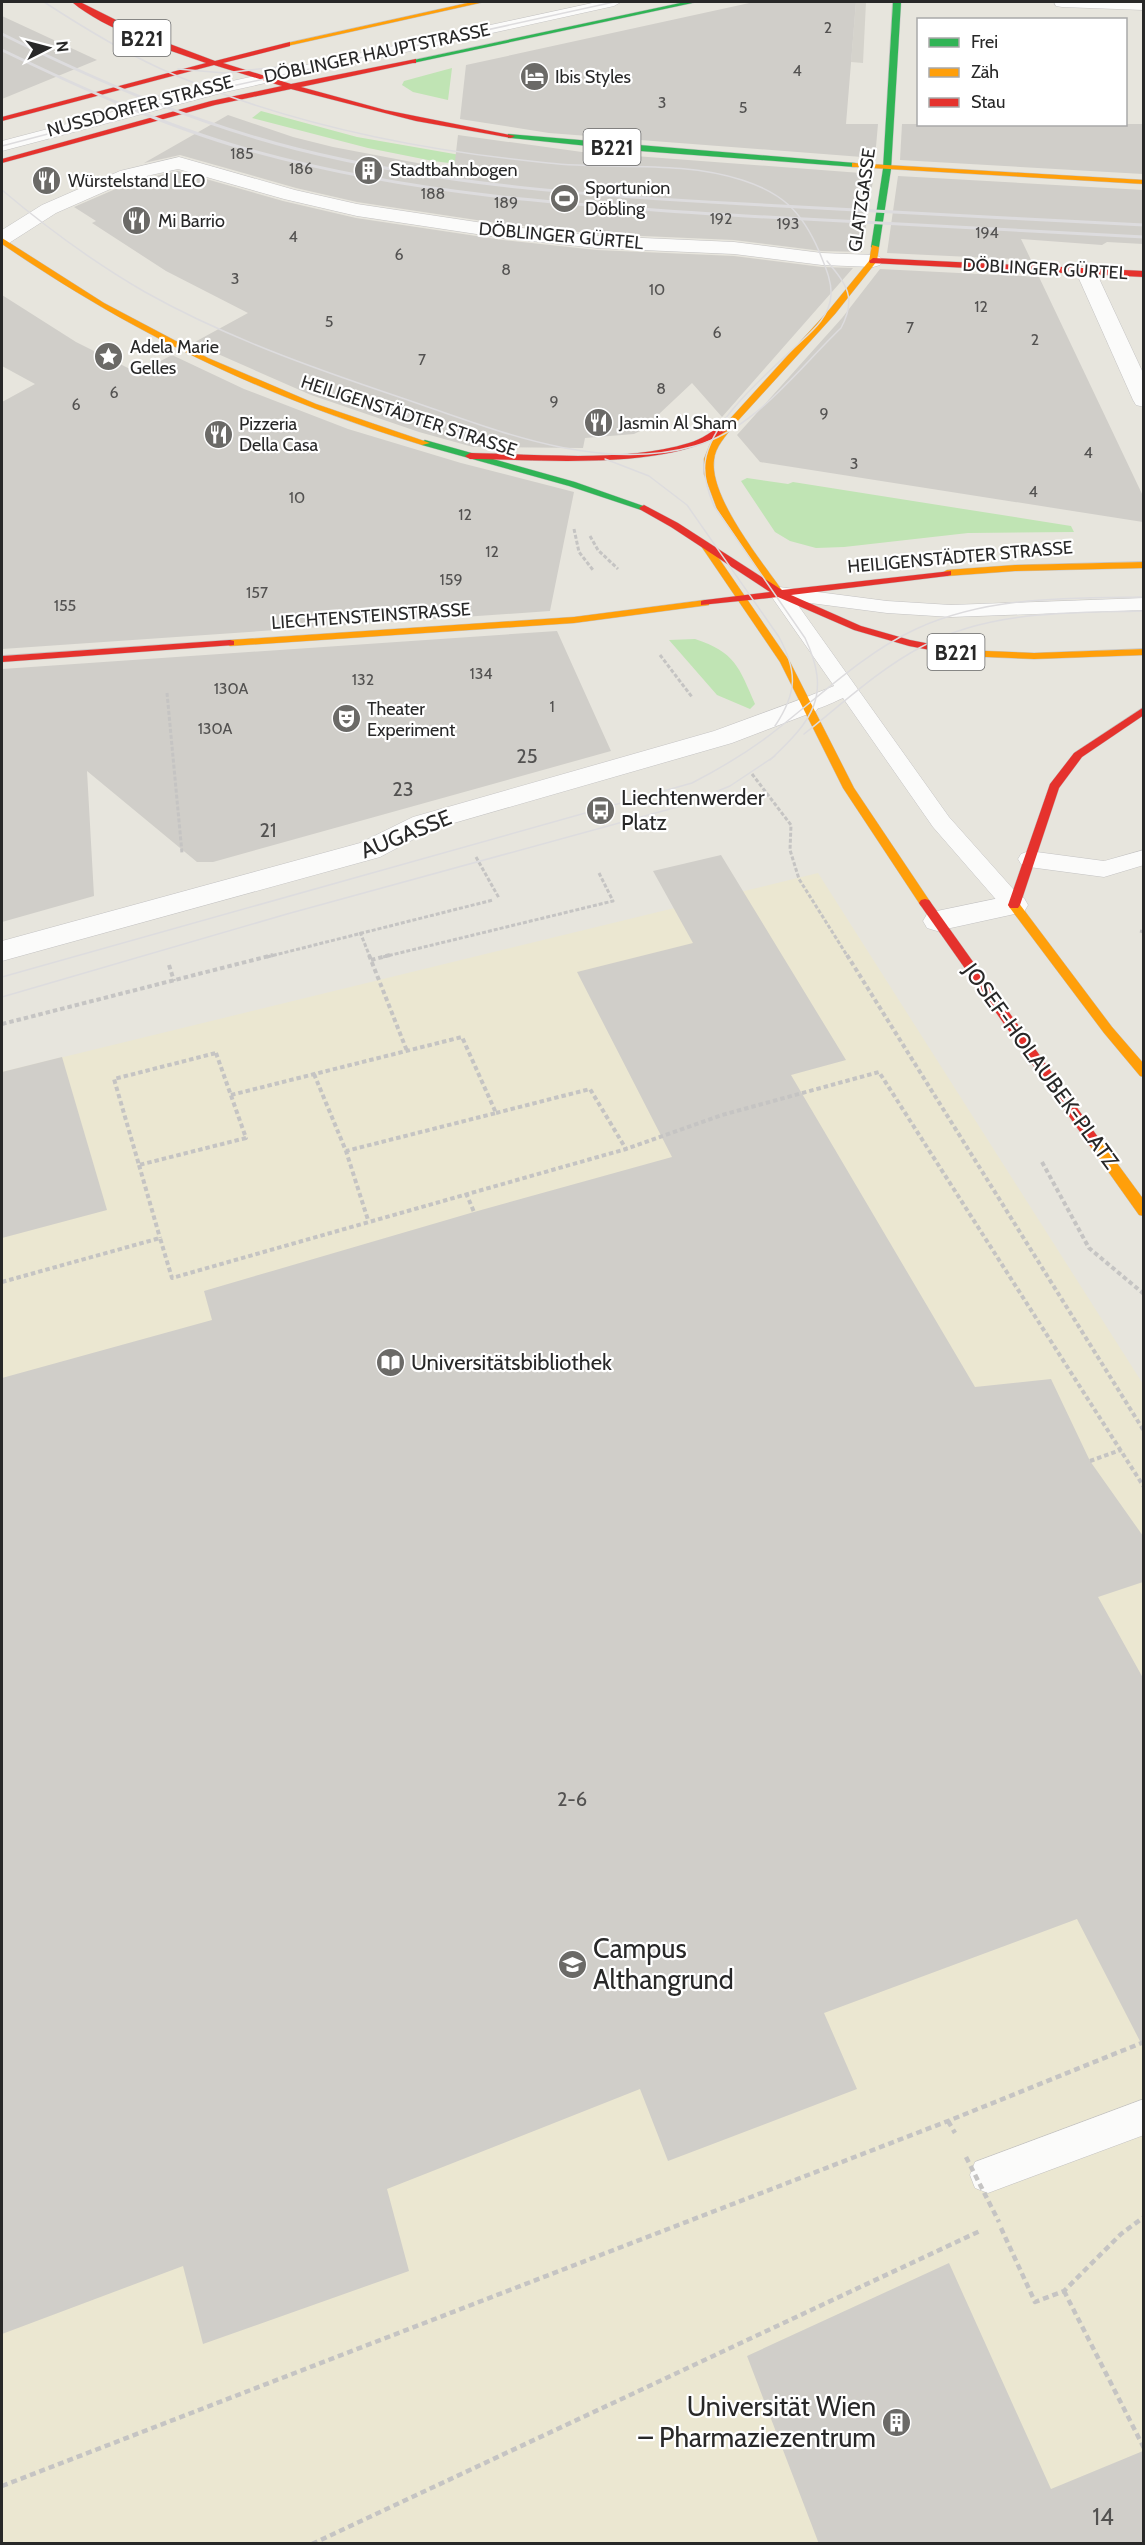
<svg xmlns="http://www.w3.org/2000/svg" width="1145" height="2545" font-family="Cabin,sans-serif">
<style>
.education{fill:#ebe7d1}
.green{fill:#c0e4b4}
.plaza{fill:#d5d3cc}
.building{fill:#d0cec9}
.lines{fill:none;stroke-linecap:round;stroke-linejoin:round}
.lane-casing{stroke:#c4c3c3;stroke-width:1}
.street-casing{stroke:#c4c3c3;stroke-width:1}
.fast-casing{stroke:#c4c3c3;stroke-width:1}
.slow-casing{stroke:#c4c3c3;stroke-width:1}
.jam-casing{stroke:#c4c3c3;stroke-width:1}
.path-far2{stroke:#c5c4c3;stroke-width:3;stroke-dasharray:4 2;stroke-linecap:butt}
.path-far1{stroke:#c5c4c3;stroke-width:4;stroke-dasharray:4.5 3;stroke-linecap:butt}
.path{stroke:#c5c4c3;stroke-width:4.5;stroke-dasharray:6 4;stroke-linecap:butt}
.lane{fill:#fbfbfa;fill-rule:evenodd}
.street{fill:#fbfbfa;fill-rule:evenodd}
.fast{fill:#30b455;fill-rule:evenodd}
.slow{fill:#ff9f0a;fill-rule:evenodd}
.jam{fill:#e5322d;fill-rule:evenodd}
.tram{stroke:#dddcde;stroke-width:1.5}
.rail{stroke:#dddcde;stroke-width:3}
.path-bridge{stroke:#c5c4c3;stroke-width:4.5;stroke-dasharray:6 4;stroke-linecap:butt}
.labels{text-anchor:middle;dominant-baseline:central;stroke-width:4.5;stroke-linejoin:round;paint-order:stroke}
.far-number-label{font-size:16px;fill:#535251}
.far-street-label{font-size:18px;fill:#282828;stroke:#fff}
.far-poi-label{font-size:18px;fill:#282828;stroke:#fff;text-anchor:start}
.number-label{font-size:20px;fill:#535251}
.shield{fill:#fff;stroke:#686868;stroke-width:1.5}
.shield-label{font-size:21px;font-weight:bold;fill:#282828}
.poi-label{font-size:22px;fill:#282828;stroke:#fff;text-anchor:start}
.street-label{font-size:22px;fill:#282828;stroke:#fff}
.near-number-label{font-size:24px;fill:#535251}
.near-poi-label{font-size:27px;fill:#282828;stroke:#fff;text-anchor:start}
</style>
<rect width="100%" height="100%" fill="#e7e5dd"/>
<polygon class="education" points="818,873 1143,1384 1143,2543 2,2543 2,1072"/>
<g class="green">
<polygon points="452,68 448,100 413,92 402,85 404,81"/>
<polygon points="261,111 357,137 483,159 465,165 433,161 368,148 252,118"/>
<polygon points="747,478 788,484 793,482 1071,526 1074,532 968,533 844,547 816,548 790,541 775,532 741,481"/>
<path d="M 695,639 C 735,652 739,667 755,704 L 750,709 L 717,695 L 669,640 Z"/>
</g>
<polygon class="plaza" points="856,2 866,2 863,63 851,62"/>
<g class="building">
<polygon points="754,2 856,2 846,124 878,124 875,158 549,133 460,119 466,65"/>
<polygon points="2,16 97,60 2,99"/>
<polygon points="228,115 293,137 333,147 454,170 458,135 582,152 874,174 862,252 822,251 734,240 597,234 503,224 357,202 296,188 180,155 144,163"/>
<polygon points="902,124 1143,124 1143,174 900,160"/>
<polygon points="178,171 283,201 356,218 503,240 597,250 734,256 822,267 853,268 722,417 692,383 642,430 634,434 585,438 583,448 473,447 419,432 311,395 193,343 248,313 166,271 92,223 96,221 74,207 134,181"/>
<polygon points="898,176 1143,190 1143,244 1107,242 1102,245 1021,239 1031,260 887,253"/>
<polygon points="880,269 1039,277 1143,496 1143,522 760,462 737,435 842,318"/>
<polygon points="2,295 76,342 138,373 172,355 244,389 348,429 461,463 574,492 550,611 2,649 2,402 35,384 2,366"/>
<polygon points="557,631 611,751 213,862 197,862 87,771 94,896 2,922 2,669"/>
<polygon points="721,855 846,1060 791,1075 975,1387 1051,1379 1090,1461 1143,1536 1143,1582 1098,1597 1143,1678 1143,2047 1077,1919 824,2013 857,2089 668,2161 640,2089 387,2189 409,2271 203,2344 183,2266 2,2334 2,1378 212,1320 204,1291 474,1212 672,1157 577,972 693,943 653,871"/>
<polygon points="62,1057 107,1210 2,1238 2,1072"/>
<polygon points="949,2263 1051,2489 1143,2451 1143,2544 819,2544 747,2356"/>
</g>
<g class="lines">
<defs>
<g id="lane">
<polygon points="597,2 621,2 614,6 225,92 2,151 2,141 223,83"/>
<path d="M 779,587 L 887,601 L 951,605 L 1144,598 L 1144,610 L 951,617 L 887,613 L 795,601 L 949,817 L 1022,899 L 1026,905 L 1022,911 L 1014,913 L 1006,911 L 933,827 L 843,698 C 829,704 814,713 799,710 L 796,705 L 799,700 L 834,686 L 769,593 L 772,589 Z"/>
<polygon points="1144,850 1144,865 1104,877 1029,867 1021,864 1018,859 1021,854 1029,851 1104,861"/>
<polygon points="1144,2099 1144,2135 988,2193 975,2188 970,2175 975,2162"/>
</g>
<g id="street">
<polygon points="1054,2 1144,2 1144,10 1062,7 1056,6"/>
<polygon points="179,157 295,190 357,204 503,226 597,236 734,242 822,253 873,255 880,257 883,261 880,265 873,267 822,265 734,254 597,248 503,238 357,216 284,199 178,169 133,179 56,213 9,243 2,245 2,230 42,205 120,171"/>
<polygon points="1086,266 1093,268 1096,272 1144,375 1144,407 1136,405 1133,400 1076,272 1079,268"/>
<polygon points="807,697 816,699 820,705 816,711 732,743 433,829 380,857 2,961 2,941 360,843 413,817 714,731"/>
<polygon points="1014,895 1024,898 1028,905 1024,912 937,931 927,928 923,921 927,914 937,911"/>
</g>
<g id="fast">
<polygon points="685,2 697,2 413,63 409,61"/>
<polygon points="893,2 901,2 891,169 879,247 875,250 871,247 883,169"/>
<polygon points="508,134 855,163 859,165 855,167 627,150 511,138 508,138"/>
<polygon points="425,440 575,482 649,508 641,510 569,486 422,445 420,443"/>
</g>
<g id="slow">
<polygon points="472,2 484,2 287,46 283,44"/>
<polygon points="852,163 1144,180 1144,184 855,167 852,167"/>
<path d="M 2,238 L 104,303 L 208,358 L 316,404 L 430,443 L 422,445 C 265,397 137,336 2,244 Z"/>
<path d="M 872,245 L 879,247 L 877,261 L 835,314 L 734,425 C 726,436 715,447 714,460 C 709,497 763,563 784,593 L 783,595 L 775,595 L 717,509 L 704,474 L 704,459 L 710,444 L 728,421 L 829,310 L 869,261 Z"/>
<polygon points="706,543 709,544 790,662 854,788 929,900 931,903 929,906 921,906 843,788 780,662 701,546"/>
<polygon points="1144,562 1144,568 1015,571 947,576 942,573 947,570 1015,565"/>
<polygon points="705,600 709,601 709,605 574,623 230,646 225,643 230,640 574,617"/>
<polygon points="1144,649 1144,655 1034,659 962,656 957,653 962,650 1034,653"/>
<polygon points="1014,901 1018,902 1112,1027 1144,1064 1144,1077 1140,1076 1104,1033 1010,908 1008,905 1010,902"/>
<polygon points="1095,1138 1100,1140 1144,1200 1144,1216 1139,1215 1090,1146 1089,1143 1090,1140"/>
</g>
<g id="jam">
<path d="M 72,2 L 80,2 L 146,35 L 215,61 L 290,42 L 290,46 L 223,63 L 291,84 L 416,59 L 416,63 L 413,63 L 301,87 L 385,110 L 515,136 L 511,138 L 416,121 L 291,89 L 215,105 L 2,163 L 2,159 L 211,101 L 282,86 L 214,65 L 2,121 L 2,117 L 206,63 C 166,49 105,30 72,2 Z"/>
<polygon points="873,258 1144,271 1144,277 870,263 869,261"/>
<path d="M 725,423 L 733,425 C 682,473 538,459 470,459 L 465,456 L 470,453 C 537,454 625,463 689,443 C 701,440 714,430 725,423 Z"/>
<polygon points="644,505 678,523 782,590 951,571 951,575 947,576 791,595 861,626 910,640 966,651 967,653 962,656 909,646 854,630 778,597 701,605 701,601 705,600 770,592 671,527 641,510 639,508"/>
<polygon points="230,640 234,641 234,645 2,662 2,656"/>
<polygon points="1144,707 1144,715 1082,757 1059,788 1020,905 1018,908 1010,908 1008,905 1050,784 1074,753"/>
<polygon points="925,899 929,900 1100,1140 1101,1143 1100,1146 1090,1146 921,906 919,903 921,900"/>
</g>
</defs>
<use href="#lane" class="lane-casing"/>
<use href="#street" class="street-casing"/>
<use href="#fast" class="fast-casing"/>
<use href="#slow" class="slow-casing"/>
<use href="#jam" class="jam-casing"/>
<g class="path-far2">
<polyline points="574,529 579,552 593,570"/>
<polyline points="590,536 598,550 618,569"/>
<polyline points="660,655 692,697"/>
<polyline points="167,693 182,853"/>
<polyline points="752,774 791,825 790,850 799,879 848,957"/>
<polyline points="476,857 499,898"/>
<polyline points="1140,931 1144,932"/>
<polyline points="360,932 370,957"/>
<polyline points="267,957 493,900"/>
<polyline points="383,957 613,901 599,873"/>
</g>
<g class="path-far1">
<polyline points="369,955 407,1051"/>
<polyline points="847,955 1144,1431"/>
<polyline points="371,960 390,955"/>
<polyline points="169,965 174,981"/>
<polyline points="2,1024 273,955"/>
<polygon points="216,1053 246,1138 139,1165 114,1079"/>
<polyline points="314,1074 346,1151 368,1220"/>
<polyline points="231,1095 462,1037 496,1113 346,1151"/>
<polyline points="496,1113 590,1089 626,1149"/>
<polyline points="1042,1162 1089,1248 1144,1294"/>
<polyline points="139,1165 160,1238"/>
<polyline points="466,1193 474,1212"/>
<polyline points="2,1282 160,1238 172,1278 626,1149 722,1115 879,1072 1144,1487"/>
<polyline points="1090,1461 1121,1450"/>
</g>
<g class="path">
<polyline points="948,2121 955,2133"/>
<polyline points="1001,2228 1035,2302 1064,2291 1121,2234 1144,2217"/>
<polyline points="1064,2291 1144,2448"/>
<polyline points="2,2486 948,2121 1144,2042"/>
<polyline points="312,2544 982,2230"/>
</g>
<use href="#lane" class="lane"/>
<use href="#street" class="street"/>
<use href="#fast" class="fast"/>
<use href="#slow" class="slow"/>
<use href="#jam" class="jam"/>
<g class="tram">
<path d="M 44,2 C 81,26 118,49 159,68 C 280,123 416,150 548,163 C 612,170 680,160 742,180 C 783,193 802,212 819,251 C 824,264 832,280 831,295 C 830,317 811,332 796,346 C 767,374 711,420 705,462 C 703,477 708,492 714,506 L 805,638 C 832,695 813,720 770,760"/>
<polyline points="178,69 224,73 277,67"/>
<polyline points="102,111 172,92"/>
<polyline points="2,146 223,88 614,2"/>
<path d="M 2,190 C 47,228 93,262 145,292 C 225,337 313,368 399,397 C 491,428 596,474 695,446 C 755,429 797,370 841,328 C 857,298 847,285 827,261"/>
<path d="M 605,459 L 649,476 L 687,505 L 779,637 C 798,672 797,693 775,726"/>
<path d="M 804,734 C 842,704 878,670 921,647 C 989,610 1069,613 1144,611"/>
<path d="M 2,977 L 692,783 C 723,767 753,749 780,727 C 823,693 866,652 916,629 C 988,596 1067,598 1144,597"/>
<polyline points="2,997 287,914 681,806 730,786 775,756"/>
</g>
<g class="rail">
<path d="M 2,34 C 97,81 194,123 297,149 C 444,186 595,196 745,204 C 878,212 1011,218 1144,225"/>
<path d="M 2,50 C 81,88 162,125 246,149 C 409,195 578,206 746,216 C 878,223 1011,230 1144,237"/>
</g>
<polyline class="path-bridge" points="966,2157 999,2222"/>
</g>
<defs>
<symbol id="hotel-disc" viewBox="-11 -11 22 22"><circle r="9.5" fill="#6b6a67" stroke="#fff"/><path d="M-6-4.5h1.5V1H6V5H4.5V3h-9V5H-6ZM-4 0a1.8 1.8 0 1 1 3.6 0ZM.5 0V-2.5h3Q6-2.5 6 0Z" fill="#fff"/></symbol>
<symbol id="building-disc" viewBox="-11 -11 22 22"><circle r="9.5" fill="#6b6a67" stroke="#fff"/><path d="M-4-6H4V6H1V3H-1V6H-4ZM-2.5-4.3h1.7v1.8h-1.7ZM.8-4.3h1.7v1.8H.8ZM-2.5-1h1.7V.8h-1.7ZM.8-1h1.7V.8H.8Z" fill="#fff"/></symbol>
<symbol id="restaurant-disc" viewBox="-11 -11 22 22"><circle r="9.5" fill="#6b6a67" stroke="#fff"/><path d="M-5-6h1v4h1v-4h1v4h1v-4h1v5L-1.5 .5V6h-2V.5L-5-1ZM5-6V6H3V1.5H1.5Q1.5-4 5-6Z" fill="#fff"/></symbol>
<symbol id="stadium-disc" viewBox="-11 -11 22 22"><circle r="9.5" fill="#6b6a67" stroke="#fff"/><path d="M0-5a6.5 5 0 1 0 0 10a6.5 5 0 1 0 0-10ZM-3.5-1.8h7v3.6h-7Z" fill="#fff"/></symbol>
<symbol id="sight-disc" viewBox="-11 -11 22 22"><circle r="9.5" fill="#6b6a67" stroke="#fff"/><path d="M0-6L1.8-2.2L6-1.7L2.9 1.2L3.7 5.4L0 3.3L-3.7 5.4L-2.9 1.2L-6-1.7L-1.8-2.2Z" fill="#fff"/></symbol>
<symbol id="theatre-disc" viewBox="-11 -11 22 22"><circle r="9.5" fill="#6b6a67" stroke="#fff"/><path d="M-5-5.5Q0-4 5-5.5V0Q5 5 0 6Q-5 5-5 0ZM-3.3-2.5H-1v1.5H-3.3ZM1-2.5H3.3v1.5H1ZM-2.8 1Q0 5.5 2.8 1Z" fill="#fff"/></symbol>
<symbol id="bus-disc" viewBox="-11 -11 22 22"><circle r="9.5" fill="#6b6a67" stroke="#fff"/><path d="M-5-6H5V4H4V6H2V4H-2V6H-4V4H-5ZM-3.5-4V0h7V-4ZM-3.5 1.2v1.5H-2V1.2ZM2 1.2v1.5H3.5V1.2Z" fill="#fff"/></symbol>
<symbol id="library-disc" viewBox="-11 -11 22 22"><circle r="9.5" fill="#6b6a67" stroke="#fff"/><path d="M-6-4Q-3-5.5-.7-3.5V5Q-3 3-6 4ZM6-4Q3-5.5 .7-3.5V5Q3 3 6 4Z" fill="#fff"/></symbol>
<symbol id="university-disc" viewBox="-11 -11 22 22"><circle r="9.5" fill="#6b6a67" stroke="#fff"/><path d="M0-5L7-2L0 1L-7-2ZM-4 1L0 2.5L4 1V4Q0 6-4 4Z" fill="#fff"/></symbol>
</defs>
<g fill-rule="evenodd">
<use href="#hotel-disc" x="518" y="60" width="33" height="33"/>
<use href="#building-disc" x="352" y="154" width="33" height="33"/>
<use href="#restaurant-disc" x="30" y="164" width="33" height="33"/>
<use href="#stadium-disc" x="548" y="182" width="33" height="33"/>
<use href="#restaurant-disc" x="120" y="204" width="33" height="33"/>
<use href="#sight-disc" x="92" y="340" width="33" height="33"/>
<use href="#restaurant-disc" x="582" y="406" width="33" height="33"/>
<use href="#restaurant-disc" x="202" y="418" width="33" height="33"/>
<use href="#theatre-disc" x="330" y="702" width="33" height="33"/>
<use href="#bus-disc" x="584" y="794" width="33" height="33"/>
<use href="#library-disc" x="374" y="1346" width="33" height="33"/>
<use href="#university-disc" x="556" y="1948" width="33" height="33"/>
<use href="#building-disc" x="880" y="2406" width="33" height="33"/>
</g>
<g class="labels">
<g class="far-number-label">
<text x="828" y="27">2</text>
<text x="797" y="70">4</text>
<text x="662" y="102">3</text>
<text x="743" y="107">5</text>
<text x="242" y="153">185</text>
<text x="301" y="168">186</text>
<text x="433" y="193">188</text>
<text x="506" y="202">189</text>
<text x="721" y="218">192</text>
<text x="788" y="223">193</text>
<text x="987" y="232">194</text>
<text x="293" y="236">4</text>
<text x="399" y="254">6</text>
<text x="506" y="269">8</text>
<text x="235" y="278">3</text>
<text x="657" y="289">10</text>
<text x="981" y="306">12</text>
<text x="329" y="321">5</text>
<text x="910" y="327">7</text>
<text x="717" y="332">6</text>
<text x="1035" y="339">2</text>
<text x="422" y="359">7</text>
<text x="661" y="388">8</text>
<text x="114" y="392">6</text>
<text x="554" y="401">9</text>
<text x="76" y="404">6</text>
<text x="824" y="413">9</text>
<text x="1088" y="452">4</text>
<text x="854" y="463">3</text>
<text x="1033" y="491">4</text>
<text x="297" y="497">10</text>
<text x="465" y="514">12</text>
<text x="492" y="551">12</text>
<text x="451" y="579">159</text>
<text x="257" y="592">157</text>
<text x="65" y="605">155</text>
<text x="481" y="673">134</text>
<text x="363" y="679">132</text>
<text x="231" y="688">130A</text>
<text x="552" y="706">1</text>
<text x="215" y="728">130A</text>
</g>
<g class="far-street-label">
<text transform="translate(377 53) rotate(-12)">DÖBLINGER HAUPTSTRASSE</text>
<text transform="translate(140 106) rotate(-15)">NUSSDORFER STRASSE</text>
<text transform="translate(862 200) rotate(-82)">GLATZGASSE</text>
<text transform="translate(561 236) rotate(5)">DÖBLINGER GÜRTEL</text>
<text transform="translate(1045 269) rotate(3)">DÖBLINGER GÜRTEL</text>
<text transform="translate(409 416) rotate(18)">HEILIGENSTÄDTER STRASSE</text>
<text transform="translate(960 557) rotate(-5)">HEILIGENSTÄDTER STRASSE</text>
<text transform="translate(371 616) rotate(-4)">LIECHTENSTEINSTRASSE</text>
</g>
<g class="far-poi-label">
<text x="555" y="77">Ibis Styles</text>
<text x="390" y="170">Stadtbahnbogen</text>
<text x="68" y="181">Würstelstand LEO</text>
<text x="585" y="188">Sportunion<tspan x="585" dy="21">Döbling</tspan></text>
<text x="158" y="221">Mi Barrio</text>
<text x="130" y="347">Adela Marie<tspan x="130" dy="21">Gelles</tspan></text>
<text x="619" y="423">Jasmin Al Sham</text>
<text x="239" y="424">Pizzeria<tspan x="239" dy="21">Della Casa</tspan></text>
<text x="367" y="709">Theater<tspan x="367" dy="21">Experiment</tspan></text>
</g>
<g class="number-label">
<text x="527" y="756">25</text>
<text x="403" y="789">23</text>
<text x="268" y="830">21</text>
<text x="572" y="1799">2-6</text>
</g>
<g class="shield">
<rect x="113.5" y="20" width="57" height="36" rx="4.5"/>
<rect x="583.5" y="129" width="57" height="36" rx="4.5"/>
<rect x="927.5" y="634" width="57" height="36" rx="4.5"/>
</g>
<g class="shield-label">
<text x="142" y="38">B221</text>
<text x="612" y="147">B221</text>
<text x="956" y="652">B221</text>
</g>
<g class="poi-label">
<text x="621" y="797">Liechtenwerder<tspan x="621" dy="25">Platz</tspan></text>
<text x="411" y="1362">Universitätsbibliothek</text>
</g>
<g class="street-label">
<text transform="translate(406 834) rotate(-22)">AUGASSE</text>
<text transform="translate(1041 1066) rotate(54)">JOSEF-HOLAUBEK-PLATZ</text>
</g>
<g class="near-number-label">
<text x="1103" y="2516">14</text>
</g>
<g class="near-poi-label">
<text x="593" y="1948">Campus<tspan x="593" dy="31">Althangrund</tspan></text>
<text x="876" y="2406" text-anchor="end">Universität Wien<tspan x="876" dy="31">– Pharmaziezentrum</tspan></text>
</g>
</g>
<rect width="1145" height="2545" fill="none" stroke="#282828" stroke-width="6"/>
<rect x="917" y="18" width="210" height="108" fill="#ffffff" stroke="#a9a9a9" stroke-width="1.5"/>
<rect x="929" y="38" width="30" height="9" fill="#30b455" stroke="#a9a9a9" stroke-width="1.5"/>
<text x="971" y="48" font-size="18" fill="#282828">Frei</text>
<rect x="929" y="68" width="30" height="9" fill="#ff9f0a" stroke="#a9a9a9" stroke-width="1.5"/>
<text x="971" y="78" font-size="18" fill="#282828">Zäh</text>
<rect x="929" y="98" width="30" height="9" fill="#e5322d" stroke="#a9a9a9" stroke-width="1.5"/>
<text x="971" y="108" font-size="18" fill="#282828">Stau</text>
<g transform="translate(48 48) rotate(84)" stroke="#ffffff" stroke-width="4.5" paint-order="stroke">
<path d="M0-4.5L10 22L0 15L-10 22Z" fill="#282828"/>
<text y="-9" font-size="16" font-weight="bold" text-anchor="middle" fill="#282828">N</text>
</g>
</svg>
